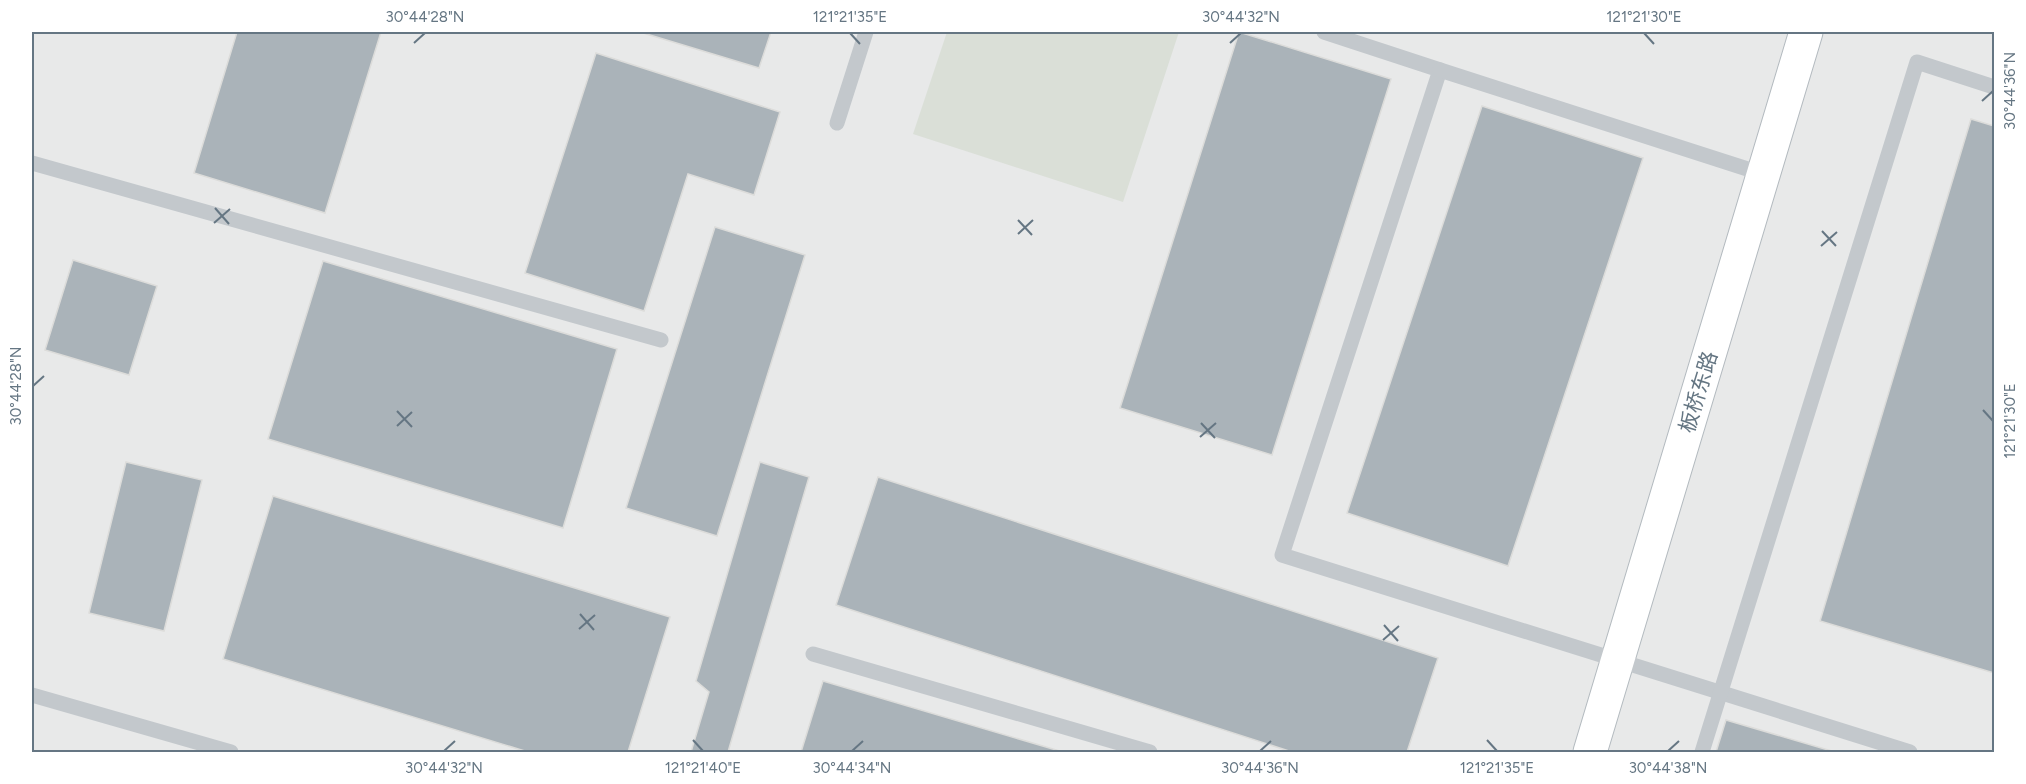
<svg xmlns="http://www.w3.org/2000/svg" width="2026" height="784" font-family="Figtree,'Noto Sans SC',sans-serif">
<style>
.built{fill:#e8e9e9}
.green{fill:#dadfd7}
.building{fill:#aab3b9;stroke:#dcdcda;stroke-width:1.5}
.lines{fill:none;stroke-linecap:round;stroke-linejoin:round}
.secondary-casing{stroke:#b3babf;stroke-width:35}
.lane{stroke:#c3c8cc;stroke-width:15}
.secondary{stroke:#fff;stroke-width:33}
.ticks{fill:none;stroke:#657683;stroke-width:2}
.labels{text-anchor:middle;dominant-baseline:central;stroke-width:6;stroke-linejoin:round;paint-order:stroke}
.street-label{font-size:21px;fill:#657683;stroke:#fff}
.neatline{fill:none;stroke:#657683;stroke-width:2}
.ticks-label{font-size:15px;text-anchor:middle;fill:#657683}
</style>
<rect width="100%" height="100%" fill="#fafaf8"/>
<rect class="built" x="32" y="32" width="1962" height="720"/>
<polygon class="green" points="947,32 1179,32 1123,202 913,134"/>
<g class="building">
<polygon points="237,32 381,32 325,213 194,173"/>
<polygon points="640,32 771,32 759,68"/>
<polygon points="1239,32 1391,79 1272,455 1120,408"/>
<polygon points="596,53 780,112 754,195 688,174 644,311 525,273"/>
<polygon points="1482,106 1643,158 1508,566 1347,513"/>
<polygon points="1971,119 1994,126 1994,673 1820,621"/>
<polygon points="715,227 805,255 717,536 626,508"/>
<polygon points="73,260 157,286 129,375 45,350"/>
<polygon points="323,261 617,349 563,528 268,439"/>
<polygon points="126,462 202,480 164,631 89,613"/>
<polygon points="760,462 809,477 728,752 691,752 709,692 696,681"/>
<polygon points="878,477 1438,658 1407,752 1292,752 836,605"/>
<polygon points="273,496 670,617 628,752 528,752 223,659"/>
<polygon points="823,681 1063,752 801,752"/>
<polygon points="1726,720 1835,752 1716,752"/>
</g>
<g class="lines">
<defs>
<polyline id="secondary" points="1590,752 1806,32"/>
</defs>
<use href="#secondary" class="secondary-casing"/>
<g class="lane">
<polyline points="1324,32 1440,70 1282,555 1910,752"/>
<polyline points="1440,70 1763,174"/>
<polyline points="837,123 866,32"/>
<polyline points="32,163 661,340"/>
<polyline points="813,654 1150,752"/>
<polyline points="32,695 231,752"/>
<polyline points="1702,752 1917,62 1994,87"/>
</g>
<use href="#secondary" class="secondary"/>
</g>
<path class="ticks" d="M 850,33 L 860,44M 1644,33 L 1654,44M 414,43 L 425,33M 1230,43 L 1241,33M 1982,101 L 1993,91M 215,208 L 229,224M 1018,220 L 1032,235M 214,223 L 230,209M 1822,231 L 1836,246M 1018,234 L 1033,220M 1821,246 L 1837,232M 33,386 L 44,376M 1983,410 L 1993,421M 397,411 L 412,427M 1201,423 L 1215,438M 397,426 L 412,412M 1200,437 L 1216,423M 580,614 L 594,630M 1384,625 L 1398,641M 579,629 L 595,615M 1383,640 L 1399,626M 693,740 L 703,751M 1487,740 L 1497,751M 444,751 L 455,741M 852,751 L 863,741M 1260,751 L 1271,741M 1668,751 L 1679,741"/>
<g class="labels">
<g class="street-label">
<text transform="translate(1698 392) rotate(-73)">板桥东路</text>
</g>
</g>
<rect width="2026" height="784" fill="none" stroke="#ffffff" stroke-width="66"/>
<rect x="33" y="33" width="1960" height="718" class="neatline"/>
<g class="ticks-label">
<text x="425" y="22">30°44'28"N</text>
<text x="850" y="22">121°21'35"E</text>
<text x="1241" y="22">30°44'32"N</text>
<text x="1644" y="22">121°21'30"E</text>
<text transform="translate(2010 91) rotate(-90)" y="5">30°44'36"N</text>
<text transform="translate(16 386) rotate(-90)" y="5">30°44'28"N</text>
<text transform="translate(2010 421) rotate(-90)" y="5">121°21'30"E</text>
<text x="444" y="773">30°44'32"N</text>
<text x="703" y="773">121°21'40"E</text>
<text x="852" y="773">30°44'34"N</text>
<text x="1260" y="773">30°44'36"N</text>
<text x="1497" y="773">121°21'35"E</text>
<text x="1668" y="773">30°44'38"N</text>
</g>
</svg>
